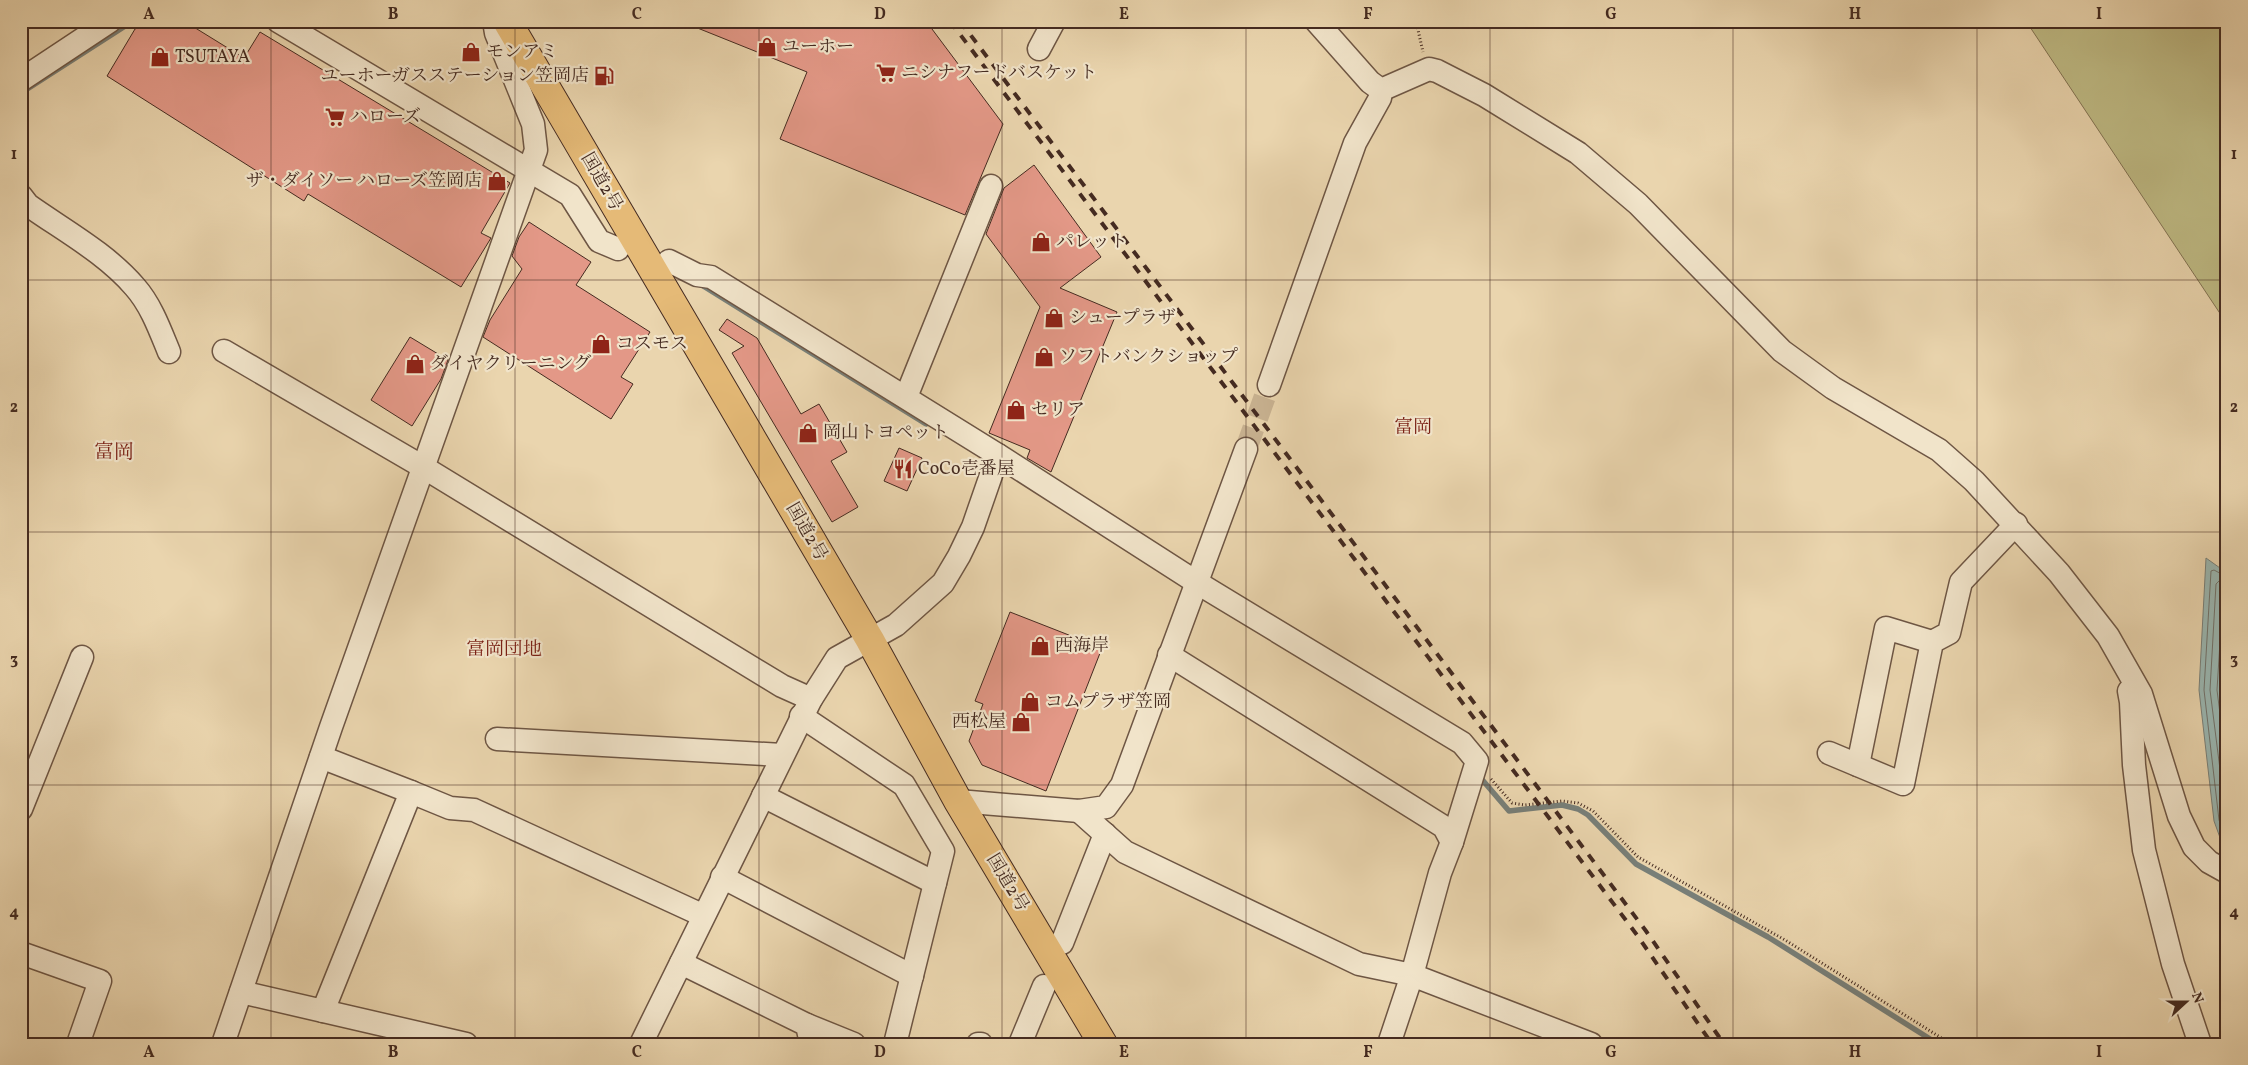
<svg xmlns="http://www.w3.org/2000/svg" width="2248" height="1065" font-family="Vollkorn,'Noto Serif JP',serif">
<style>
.green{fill:#bfbb85;stroke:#827353}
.water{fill:#9ab7b2;stroke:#787f78}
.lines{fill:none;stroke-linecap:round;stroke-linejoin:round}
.shore{stroke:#70716a;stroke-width:1}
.stream{stroke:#787f78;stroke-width:5.5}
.building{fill:#e39887;stroke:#452b21}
.minor-tunnel{stroke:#c9b392;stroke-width:22;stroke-dasharray:22 11;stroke-linecap:butt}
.minor-casing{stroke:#6e5644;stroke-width:25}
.highway-casing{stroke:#452b21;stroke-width:30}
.path{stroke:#452b21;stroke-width:3;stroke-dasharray:1 2.5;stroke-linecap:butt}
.minor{stroke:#f1e4ca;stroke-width:22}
.highway{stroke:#e5ba77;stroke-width:28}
.rail{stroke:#452b21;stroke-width:4;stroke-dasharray:9 9;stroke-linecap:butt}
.grid{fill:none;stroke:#452b21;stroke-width:1;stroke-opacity:0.55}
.labels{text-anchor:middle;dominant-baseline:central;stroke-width:4.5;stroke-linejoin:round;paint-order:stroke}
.poi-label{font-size:18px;fill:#452b21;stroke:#f1e4ca;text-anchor:start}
.street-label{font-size:18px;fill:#452b21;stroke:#f1e4ca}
.neighbourhood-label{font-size:19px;fill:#7a1f14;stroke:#f1e4ca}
.quarter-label{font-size:20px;fill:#7a1f14;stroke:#f1e4ca}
.neatline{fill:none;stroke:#452b21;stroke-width:2}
.grid-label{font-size:16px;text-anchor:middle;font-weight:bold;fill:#452b21}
</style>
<rect width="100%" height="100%" fill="#ead5ae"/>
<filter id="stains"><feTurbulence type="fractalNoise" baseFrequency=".004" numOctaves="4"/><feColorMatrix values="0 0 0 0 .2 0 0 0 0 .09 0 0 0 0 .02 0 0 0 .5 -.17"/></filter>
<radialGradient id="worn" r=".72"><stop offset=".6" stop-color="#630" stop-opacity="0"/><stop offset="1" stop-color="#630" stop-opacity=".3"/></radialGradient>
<polygon class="green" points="2026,21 2227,21 2227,324"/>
<polygon class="water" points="2206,558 2227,573 2227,857 2214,821 2199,690"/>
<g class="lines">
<g class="shore">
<polyline points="2227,577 2214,570 2211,571 2204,690 2219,820 2227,845"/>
<polyline points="2227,583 2219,581 2216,584 2210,690 2227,825"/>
<polyline points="2227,591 2223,593 2217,690 2227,770"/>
</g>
<g class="stream">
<polyline points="262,21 274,29"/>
<polyline points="21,93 133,21"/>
<polyline points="700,284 926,424"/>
<polyline points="1479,776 1509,811 1562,805 1578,809 1588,815 1636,864 1768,937 1938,1044"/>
</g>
</g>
<g class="building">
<polygon points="148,21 184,21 244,58 260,32 510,183 481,233 491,238 461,287 308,194 304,201 107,76 135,29"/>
<polygon points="680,21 926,21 1003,124 965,215 780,139 807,72"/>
<polygon points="1034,165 1101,257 1060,288 1117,312 1051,472 1027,458 1030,450 989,433 1040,307 986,234 1004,188"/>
<polygon points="529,222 591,262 576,285 650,332 621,377 633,384 611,419 483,337 490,320 522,269 512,256 519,237"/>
<polygon points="727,319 757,338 801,414 819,404 847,452 831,461 858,507 832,522 732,353 744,346 719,330"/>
<polygon points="410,337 448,360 441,379 412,426 371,400"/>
<polygon points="899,448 922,458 907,491 884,481"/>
<polygon points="1010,612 1102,648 1046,791 982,765 969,741 983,704 975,701"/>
</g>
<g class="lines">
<polyline class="minor-tunnel" points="1246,449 1269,385"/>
<defs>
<g id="minor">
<polyline points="278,21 570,195 599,241 618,249"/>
<polyline points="1316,21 1370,82 1381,90 1429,69 1437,71 1484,95 1578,153 1638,204 1782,351 1833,388 1939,450 1974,481 2059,573 2108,636 2141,694 2179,816 2194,847 2209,862 2227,872"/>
<polyline points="1039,49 1054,21"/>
<polyline points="21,80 110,21"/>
<path d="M 21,196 L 28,205 C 63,230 106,253 135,287 C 151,305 160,330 169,352"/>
<polyline points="224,351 423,467 782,686 811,699"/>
<polyline points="1269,385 1355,143 1380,98 1381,90"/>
<polyline points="906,397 991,186"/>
<polyline points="998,455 1196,582 1462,743 1477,761 1452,842 1440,873 1412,975 1389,1044"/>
<polyline points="1169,655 1444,827 1452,842"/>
<polyline points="2129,691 2131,702 2134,765 2144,850 2173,964 2200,1044"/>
<polyline points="801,716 904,785 943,851 895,1044"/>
<polyline points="497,739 782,755"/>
<polyline points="1829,753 1903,784 1932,642 1949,633 1961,582 2016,524"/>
<polyline points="321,757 411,792"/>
<polyline points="1858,765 1886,628 1932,642"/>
<polyline points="763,796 935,883"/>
<polyline points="958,801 1079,811 1106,807 1122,785 1246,449"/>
<polyline points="21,809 82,657"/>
<polyline points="1079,811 1125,852 1359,964 1412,975 1591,1044"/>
<polyline points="722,877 912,976"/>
<polyline points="1062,943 1105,834"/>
<polyline points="21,953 100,981 78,1044"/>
<polyline points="681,963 807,1025 811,1044"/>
<polyline points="241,992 466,1044"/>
<polyline points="323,1011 411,792 450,808 474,810 702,915"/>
<polyline points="807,1025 854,1044"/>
<polyline points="223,1044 331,727 536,150 533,124 496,33 494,21"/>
<polyline points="641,1044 811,699 837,658 896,625 943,583 959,556 973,527 998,455 711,277 697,275 669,261"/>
<polyline points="978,1044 981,1044"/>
<polyline points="1020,1044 1044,986"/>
</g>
<polyline id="highway" points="507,21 870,640 958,801 1103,1044"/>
</defs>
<use href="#minor" class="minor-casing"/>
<use href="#highway" class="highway-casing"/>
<g class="path">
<polyline points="1416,21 1423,52"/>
<polyline points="1491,779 1512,803 1525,805 1562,801 1578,803 1593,811 1638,857 1785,940 1951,1044"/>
</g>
<use href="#minor" class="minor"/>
<use href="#highway" class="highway"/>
<g class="rail">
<polyline points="950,21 1637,935 1712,1044"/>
<polyline points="960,21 1646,931 1724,1044"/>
</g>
</g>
<path class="grid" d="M 271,21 L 271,1044M 515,21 L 515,1044M 759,21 L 759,1044M 1002,21 L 1002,1044M 1246,21 L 1246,1044M 1490,21 L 1490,1044M 1733,21 L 1733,1044M 1977,21 L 1977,1044M 21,280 L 2227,280M 21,532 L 2227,532M 21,785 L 2227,785"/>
<defs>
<symbol id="shop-bare" viewBox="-9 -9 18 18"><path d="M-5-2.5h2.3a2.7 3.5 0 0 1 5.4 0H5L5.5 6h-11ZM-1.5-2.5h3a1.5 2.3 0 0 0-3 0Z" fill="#8f2418" stroke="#f1e4ca" stroke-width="2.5" paint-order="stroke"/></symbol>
<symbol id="supermarket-bare" viewBox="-9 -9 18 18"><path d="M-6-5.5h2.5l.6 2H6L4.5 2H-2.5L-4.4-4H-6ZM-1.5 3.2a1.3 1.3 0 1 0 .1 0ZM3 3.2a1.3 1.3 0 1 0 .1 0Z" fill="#8f2418" stroke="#f1e4ca" stroke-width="2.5" paint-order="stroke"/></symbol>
<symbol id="fuel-bare" viewBox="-9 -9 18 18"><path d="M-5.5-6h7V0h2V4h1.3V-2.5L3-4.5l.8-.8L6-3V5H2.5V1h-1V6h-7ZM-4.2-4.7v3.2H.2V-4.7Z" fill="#8f2418" stroke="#f1e4ca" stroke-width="2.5" paint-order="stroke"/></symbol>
<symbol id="restaurant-bare" viewBox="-9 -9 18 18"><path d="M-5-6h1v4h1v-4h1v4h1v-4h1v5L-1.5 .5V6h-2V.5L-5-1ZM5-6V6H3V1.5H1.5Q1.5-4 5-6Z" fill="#8f2418" stroke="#f1e4ca" stroke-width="2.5" paint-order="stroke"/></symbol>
</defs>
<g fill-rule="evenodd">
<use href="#shop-bare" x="753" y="33" width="28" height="28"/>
<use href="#shop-bare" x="457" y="38" width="28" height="28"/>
<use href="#shop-bare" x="146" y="43" width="28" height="28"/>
<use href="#supermarket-bare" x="872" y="59" width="28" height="28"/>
<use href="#fuel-bare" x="590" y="62" width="28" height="28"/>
<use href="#supermarket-bare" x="321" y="103" width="28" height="28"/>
<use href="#shop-bare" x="483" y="167" width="28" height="28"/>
<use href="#shop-bare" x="1027" y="228" width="28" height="28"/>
<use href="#shop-bare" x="1040" y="304" width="28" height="28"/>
<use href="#shop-bare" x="587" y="330" width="28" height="28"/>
<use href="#shop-bare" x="1030" y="343" width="28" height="28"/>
<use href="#shop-bare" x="401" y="350" width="28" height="28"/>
<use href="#shop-bare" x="1002" y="396" width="28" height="28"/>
<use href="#shop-bare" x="794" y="419" width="28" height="28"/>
<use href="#restaurant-bare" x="889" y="455" width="28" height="28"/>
<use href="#shop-bare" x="1026" y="632" width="28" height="28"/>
<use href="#shop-bare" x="1016" y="688" width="28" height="28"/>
<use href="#shop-bare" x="1007" y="708" width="28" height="28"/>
</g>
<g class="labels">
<g class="poi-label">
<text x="782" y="47">ユーホー</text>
<text x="486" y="52">モンアミ</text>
<text x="175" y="57">TSUTAYA</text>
<text x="901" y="73">ニシナフードバスケット</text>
<text x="589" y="76" text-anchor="end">ユーホーガスステーション笠岡店</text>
<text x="350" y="117">ハローズ</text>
<text x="482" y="181" text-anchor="end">ザ・ダイソー ハローズ笠岡店</text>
<text x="1056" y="242">パレット</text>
<text x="1069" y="318">シュープラザ</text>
<text x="616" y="344">コスモス</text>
<text x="1059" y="357">ソフトバンクショップ</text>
<text x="430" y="364">ダイヤクリーニング</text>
<text x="1031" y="410">セリア</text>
<text x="823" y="433">岡山トヨペット</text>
<text x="918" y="469">CoCo壱番屋</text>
<text x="1055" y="646">西海岸</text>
<text x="1045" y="702">コムプラザ笠岡</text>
<text x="1006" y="722" text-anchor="end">西松屋</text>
</g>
<g class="street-label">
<text transform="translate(601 182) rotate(60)">国道2号</text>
<text transform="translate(806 532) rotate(60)">国道2号</text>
<text transform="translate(1007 883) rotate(59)">国道2号</text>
</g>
<g class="neighbourhood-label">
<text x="1413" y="428">富岡</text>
<text x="504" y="650">富岡団地</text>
</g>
<g class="quarter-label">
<text x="114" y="453">富岡</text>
</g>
</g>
<rect width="2248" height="1065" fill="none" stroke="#ead5ae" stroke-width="55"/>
<g transform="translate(2186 1002) rotate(69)" stroke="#f1e4ca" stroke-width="4" paint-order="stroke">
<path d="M0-4L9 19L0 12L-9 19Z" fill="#452b21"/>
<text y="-8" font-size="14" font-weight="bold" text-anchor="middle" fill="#452b21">N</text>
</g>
<rect x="28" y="28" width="2192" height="1010" class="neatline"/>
<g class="grid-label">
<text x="149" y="19">A</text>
<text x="393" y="19">B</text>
<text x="637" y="19">C</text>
<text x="880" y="19">D</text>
<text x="1124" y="19">E</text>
<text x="1368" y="19">F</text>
<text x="1611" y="19">G</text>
<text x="1855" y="19">H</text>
<text x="2099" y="19">I</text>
<text x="14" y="159">1</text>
<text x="2234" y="159">1</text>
<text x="14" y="412">2</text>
<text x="2234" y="412">2</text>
<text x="14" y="664">3</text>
<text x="2234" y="664">3</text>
<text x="14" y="917">4</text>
<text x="2234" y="917">4</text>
<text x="149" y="1057">A</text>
<text x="393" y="1057">B</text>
<text x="637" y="1057">C</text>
<text x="880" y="1057">D</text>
<text x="1124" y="1057">E</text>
<text x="1368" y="1057">F</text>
<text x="1611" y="1057">G</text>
<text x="1855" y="1057">H</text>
<text x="2099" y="1057">I</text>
</g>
<rect width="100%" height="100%" filter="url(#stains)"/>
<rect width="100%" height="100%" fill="url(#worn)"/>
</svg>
